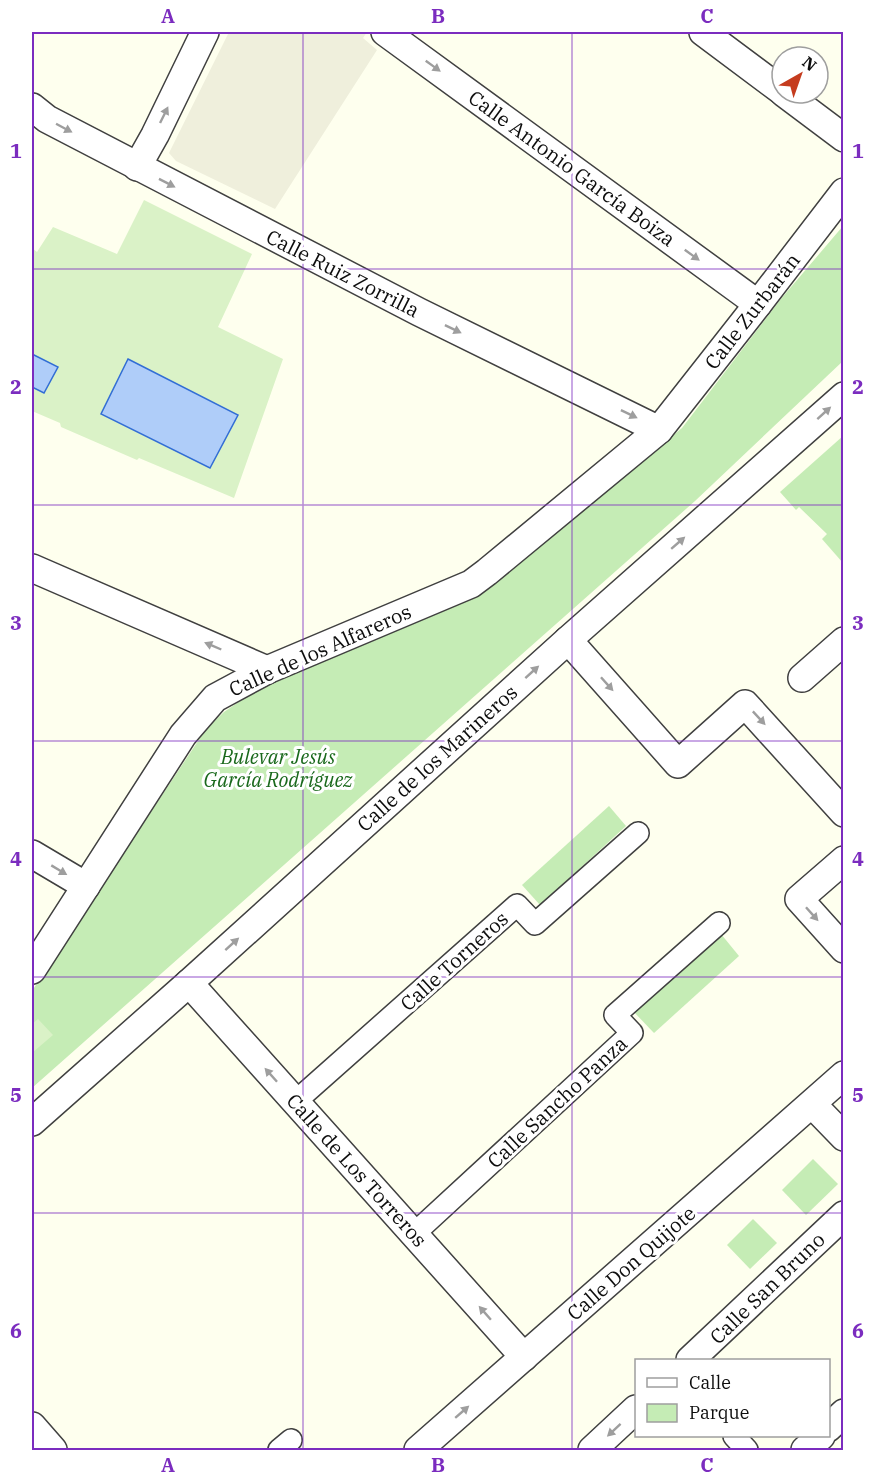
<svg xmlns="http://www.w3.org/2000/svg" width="875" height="1482" font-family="'IBM Plex Serif',serif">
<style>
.green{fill:#c5ecb5}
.pitch{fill:#daf2c7}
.plaza{fill:#efefdc}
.water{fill:#afcdf9;stroke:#326ed5;stroke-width:1.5}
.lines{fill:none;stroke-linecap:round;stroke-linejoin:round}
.pedestrian-casing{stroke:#404040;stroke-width:24}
.minor-casing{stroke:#404040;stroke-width:30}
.pedestrian{stroke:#fff;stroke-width:21}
.minor{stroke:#fff;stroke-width:27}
.oneway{fill:#9e9e9e}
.grid{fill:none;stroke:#7b2cbf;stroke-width:1.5;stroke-opacity:0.55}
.labels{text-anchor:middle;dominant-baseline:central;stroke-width:6;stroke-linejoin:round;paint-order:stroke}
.street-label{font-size:20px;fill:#0d0d0d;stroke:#fff}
.park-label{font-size:20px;font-style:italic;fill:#1a691c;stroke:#fff}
.neatline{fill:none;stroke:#7b2cbf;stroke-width:2}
.grid-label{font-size:20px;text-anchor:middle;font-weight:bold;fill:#7b2cbf}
</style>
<rect width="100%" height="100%" fill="#feffee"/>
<g class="green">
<polygon points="843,226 843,361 695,501 32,1088 32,991 206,729 224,712 266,683 485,589 682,428 780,300"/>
<polygon points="843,436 843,563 822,539 827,534 799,507 796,510 780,492"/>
<polygon points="609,806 626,826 540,905 522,885"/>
<polygon points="721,934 739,956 654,1033 633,1011"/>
<polygon points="813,1159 838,1184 806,1215 782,1190"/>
<polygon points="753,1219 777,1243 750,1269 727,1245"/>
</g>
<g class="pitch">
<polygon points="144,200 252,254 218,327 283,359 234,498 139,458 137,460 61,427 60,423 32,411 32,248 37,252 53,227 117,254"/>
<polygon points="38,1019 53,1035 32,1053 32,1024"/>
</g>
<polygon class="plaza" points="229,32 367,32 363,38 377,50 275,209 176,161 169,153"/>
<g class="water">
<polygon points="32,354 58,367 44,393 32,387"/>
<polygon points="128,359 238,415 210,468 101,414"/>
</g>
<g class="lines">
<defs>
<g id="pedestrian">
<polyline points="295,1102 517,905 535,924 638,833"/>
<polyline points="415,1233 632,1033 615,1015 719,923"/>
<polyline points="734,1436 747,1450"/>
<polyline points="279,1450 291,1440"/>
</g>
<g id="minor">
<polyline points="385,32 758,304"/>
<polyline points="703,32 782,91"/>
<polyline points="784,93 844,138"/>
<polyline points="32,107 47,119 419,312 659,430"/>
<polyline points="137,167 155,135 205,32"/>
<polyline points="32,568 267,670"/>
<polyline points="568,640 678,764 745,704 844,813"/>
<polyline points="802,678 844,641"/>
<polyline points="32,854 86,886"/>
<polyline points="844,860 799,899 844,949"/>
<polyline points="32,970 183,735 215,698 267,670 471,584 487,572 659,430 758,304 844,192"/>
<polyline points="189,983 524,1357"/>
<polyline points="812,1104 844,1137"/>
<polyline points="32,1122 189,983 568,640 844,396"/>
<polyline points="690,1360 844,1215"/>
<polyline points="32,1426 53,1450"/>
<polyline points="828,1428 844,1413"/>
<polyline points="418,1450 844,1075"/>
<polyline points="592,1450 636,1409"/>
<polyline points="805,1450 821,1436"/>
</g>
</defs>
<use href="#pedestrian" class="pedestrian-casing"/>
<use href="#minor" class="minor-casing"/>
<use href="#pedestrian" class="pedestrian"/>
<use href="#minor" class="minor"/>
</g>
<defs><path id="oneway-solid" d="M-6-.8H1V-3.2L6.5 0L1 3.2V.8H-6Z" transform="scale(1.5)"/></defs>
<g class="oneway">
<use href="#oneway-solid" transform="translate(433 66) rotate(36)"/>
<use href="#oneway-solid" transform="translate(164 115) rotate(-64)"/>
<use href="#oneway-solid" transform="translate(64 128) rotate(28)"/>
<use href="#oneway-solid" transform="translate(167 183) rotate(27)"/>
<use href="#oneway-solid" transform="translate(692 255) rotate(36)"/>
<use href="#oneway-solid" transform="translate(453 329) rotate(26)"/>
<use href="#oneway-solid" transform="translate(824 413) rotate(-42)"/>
<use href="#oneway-solid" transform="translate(629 414) rotate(26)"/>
<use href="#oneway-solid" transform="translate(678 543) rotate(-41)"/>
<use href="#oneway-solid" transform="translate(213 646) rotate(-157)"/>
<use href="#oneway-solid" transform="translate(532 672) rotate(-42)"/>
<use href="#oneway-solid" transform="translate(607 684) rotate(48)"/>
<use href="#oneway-solid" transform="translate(759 718) rotate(47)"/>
<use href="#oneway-solid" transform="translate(59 870) rotate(31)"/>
<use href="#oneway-solid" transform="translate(812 914) rotate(48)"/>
<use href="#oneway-solid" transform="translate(232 944) rotate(-42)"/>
<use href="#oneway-solid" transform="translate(271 1075) rotate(-132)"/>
<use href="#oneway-solid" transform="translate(485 1313) rotate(-131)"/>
<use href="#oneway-solid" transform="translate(462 1412) rotate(-41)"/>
<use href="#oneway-solid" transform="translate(614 1430) rotate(137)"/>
</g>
<path class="grid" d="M 303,32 L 303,1450M 572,32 L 572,1450M 32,269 L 844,269M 32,505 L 844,505M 32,741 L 844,741M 32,977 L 844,977M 32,1213 L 844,1213"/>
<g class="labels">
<g class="street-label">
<text transform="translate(572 168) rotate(36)">Calle Antonio García Boiza</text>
<text transform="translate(343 273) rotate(27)">Calle Ruiz Zorrilla</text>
<text transform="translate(752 311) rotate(-52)">Calle Zurbarán</text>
<text transform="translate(320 650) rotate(-24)">Calle de los Alfareros</text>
<text transform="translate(437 758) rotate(-42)">Calle de los Marineros</text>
<text transform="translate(454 961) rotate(-42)">Calle Torneros</text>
<text transform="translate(557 1102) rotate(-43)">Calle Sancho Panza</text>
<text transform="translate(357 1170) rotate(48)">Calle de Los Torreros</text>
<text transform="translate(631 1263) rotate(-41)">Calle Don Quijote</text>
<text transform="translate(767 1288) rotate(-44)">Calle San Bruno</text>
</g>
<g class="park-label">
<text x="278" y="756">Bulevar Jesús<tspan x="278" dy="23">García Rodríguez</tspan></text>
</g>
</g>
<rect width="875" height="1482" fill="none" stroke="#ffffff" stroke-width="66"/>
<rect x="635" y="1359" width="195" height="78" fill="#ffffff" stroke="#9e9e9e" stroke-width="1.5"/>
<rect x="647" y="1378" width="30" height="9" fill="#ffffff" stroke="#9e9e9e" stroke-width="1.5"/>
<text x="689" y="1389" font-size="18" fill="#0d0d0d">Calle</text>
<rect x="647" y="1404" width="30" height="18" fill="#c5ecb5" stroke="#9e9e9e" stroke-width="1.5"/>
<text x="689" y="1419" font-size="18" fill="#0d0d0d">Parque</text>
<g transform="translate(800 75) rotate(40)"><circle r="28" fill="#ffffff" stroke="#9e9e9e" stroke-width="1.5"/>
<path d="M0-4.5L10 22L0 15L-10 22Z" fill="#c53c1e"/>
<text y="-9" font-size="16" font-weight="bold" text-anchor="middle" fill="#0d0d0d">N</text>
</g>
<rect x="33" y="33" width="809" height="1416" class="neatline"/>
<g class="grid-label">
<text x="168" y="23">A</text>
<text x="438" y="23">B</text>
<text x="707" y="23">C</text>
<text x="16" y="158">1</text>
<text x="858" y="158">1</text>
<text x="16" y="394">2</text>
<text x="858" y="394">2</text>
<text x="16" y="630">3</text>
<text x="858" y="630">3</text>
<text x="16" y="866">4</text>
<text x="858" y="866">4</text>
<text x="16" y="1102">5</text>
<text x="858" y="1102">5</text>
<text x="16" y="1338">6</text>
<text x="858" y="1338">6</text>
<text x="168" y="1472">A</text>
<text x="438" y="1472">B</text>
<text x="707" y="1472">C</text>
</g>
</svg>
